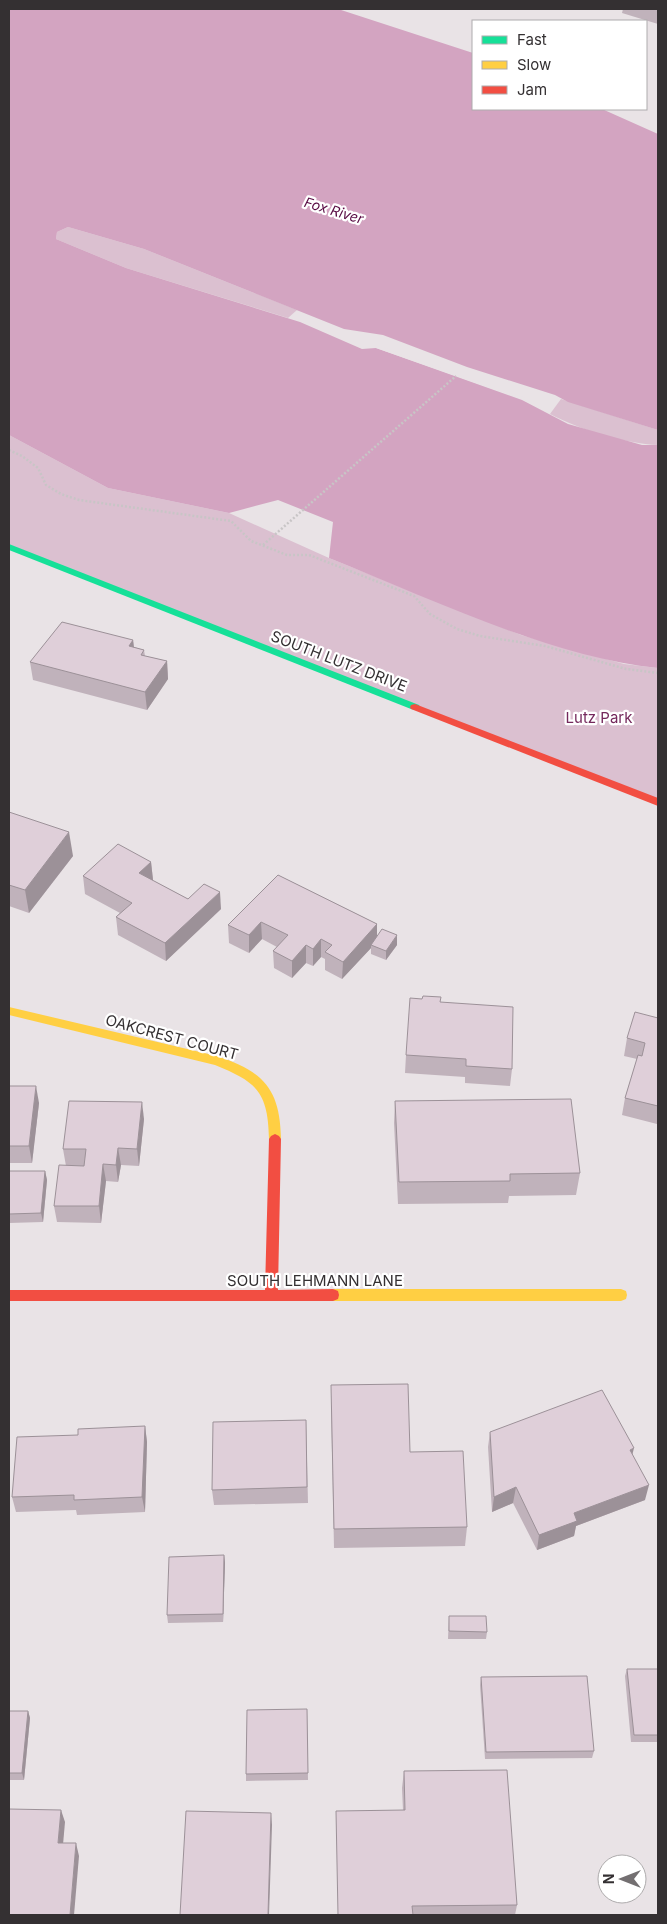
<svg xmlns="http://www.w3.org/2000/svg" width="667" height="1924" font-family="Inter,sans-serif">
<style>
.green{fill:#dbc0d0}
.water{fill:#d3a4c1}
.pier{fill:#e9e3e6}
.lines{fill:none;stroke-linecap:round;stroke-linejoin:round}
.path{stroke:#c8c5c6;stroke-width:2.5;stroke-dasharray:2 2;stroke-linecap:butt}
.fast{fill:#16e098;fill-rule:evenodd}
.slow{fill:#ffcf43;fill-rule:evenodd}
.jam{fill:#f24e42;fill-rule:evenodd}
.wall{fill:#c0b2bb}
.shaded-wall{fill:#9c9198}
.building{fill:#dfcfd9;stroke:#9c9198}
.labels{text-anchor:middle;dominant-baseline:central;stroke-width:4.5;stroke-linejoin:round;paint-order:stroke}
.far-water-label{font-size:14px;font-style:italic;fill:#570942;stroke:#fff}
.street-label{font-size:15px;fill:#343032;stroke:#fff}
.park-label{font-size:15px;fill:#74285c;stroke:#fff}
</style>
<rect width="100%" height="100%" fill="#e9e3e6"/>
<g class="green">
<polygon points="68,227 144,249 297,310 288,318 126,268 56,239 57,232"/>
<path d="M 561,399 L 658,430 L 658,445 C 626,444 578,429 550,414 Z"/>
<polygon points="9,435 108,488 229,513 329,558 521,635 624,664 658,668 658,802 9,547"/>
</g>
<path class="water" d="M 9,9 L 338,9 L 473,53 L 473,109 L 602,109 L 658,134 L 658,430 L 568,402 L 555,395 L 467,367 L 383,335 L 344,329 L 144,249 L 68,227 L 57,232 L 56,239 L 126,268 L 300,322 L 362,349 L 376,348 L 522,400 L 568,424 L 642,445 L 658,445 L 658,668 C 548,656 432,599 329,558 L 333,522 L 278,500 L 229,513 L 108,488 L 9,435 Z"/>
<polygon class="pier" points="379,346 523,397 536,404 376,348"/>
<g class="lines">
<g class="path">
<polyline points="9,450 22,456 38,468 46,485 61,494 79,500 231,521 251,541 287,555 309,555 414,596 430,614 457,629 480,636 545,646 626,669 658,673"/>
<polyline points="263,545 456,376"/>
</g>
<polygon class="fast" points="9,544 419,705 420,707 415,710 411,709 9,550"/>
<g class="slow">
<path d="M 9,1007 L 217,1056 C 264,1072 280,1089 281,1139 L 279,1142 L 275,1144 L 271,1142 L 269,1139 C 268,1092 257,1082 215,1065 L 9,1015 Z"/>
<polygon points="333,1289 621,1289 626,1291 627,1295 626,1299 621,1301 333,1301 328,1299 327,1295 328,1291"/>
</g>
<g class="jam">
<polygon points="415,704 658,798 658,806 411,709 410,707 411,705"/>
<polygon points="275,1134 279,1136 281,1139 278,1290 333,1289 338,1291 339,1295 338,1299 333,1301 9,1301 9,1290 265,1290 269,1139 271,1136"/>
</g>
</g>
<g class="wall">
<polygon points="623,9 658,9 658,24 622,13"/>
<polygon points="133,640 134,647 144,650 145,656 167,661 168,679 147,710 33,680 30,662"/>
<polygon points="9,812 73,856 29,913 9,906"/>
<polygon points="151,862 153,880 152,880 188,899 221,909 166,961 118,935 116,917 120,913 85,894 83,876"/>
<polygon points="278,875 377,924 377,937 397,945 386,960 371,954 371,948 342,979 325,970 325,959 321,957 313,966 306,963 292,978 274,968 273,951 277,947 262,939 249,953 229,943 228,925"/>
<polygon points="441,1002 512,1069 510,1086 465,1083 465,1077 405,1073 406,1055"/>
<polygon points="658,1018 658,1118 657,1124 622,1115 625,1098 637,1059 624,1056 627,1038"/>
<polygon points="9,1086 39,1103 32,1163 9,1163"/>
<polygon points="395,1101 580,1173 576,1195 509,1196 508,1203 398,1204 394,1123"/>
<polygon points="144,1119 139,1166 121,1165 118,1182 106,1181 101,1223 57,1222 54,1206 66,1166 63,1149"/>
<polygon points="9,1171 45,1171 47,1180 43,1222 9,1223"/>
<polygon points="331,1406 410,1452 467,1527 465,1546 334,1548"/>
<polygon points="306,1420 308,1503 214,1505 212,1490"/>
<polygon points="145,1426 147,1442 145,1512 77,1515 76,1510 16,1512 12,1497 78,1435"/>
<polygon points="490,1432 632,1455 645,1500 576,1526 574,1536 537,1550 513,1503 492,1512 488,1447"/>
<polygon points="224,1555 225,1563 223,1622 168,1623 167,1615"/>
<polygon points="449,1616 487,1632 486,1639 448,1639"/>
<polygon points="627,1669 658,1669 658,1742 631,1742 625,1676"/>
<polygon points="481,1677 594,1751 592,1758 485,1759 480,1685"/>
<polygon points="307,1709 308,1780 246,1781 246,1774"/>
<polygon points="9,1711 28,1711 30,1718 24,1780 9,1780"/>
<polygon points="404,1771 517,1905 515,1915 337,1915 403,1810 402,1788"/>
</g>
<g class="shaded-wall">
<polygon points="133,640 135,657 129,646"/>
<polygon points="167,661 168,679 147,710 145,692"/>
<polygon points="69,832 73,856 29,913 25,890"/>
<polygon points="151,862 153,880 141,891 139,873"/>
<polygon points="220,892 221,909 166,961 165,943"/>
<polygon points="261,922 262,939 249,953 249,935"/>
<polygon points="377,924 377,942 371,945 371,948 342,979 343,962"/>
<polygon points="397,935 397,945 386,960 386,951"/>
<polygon points="321,939 321,957 313,966 313,949"/>
<polygon points="306,945 306,963 292,978 292,961"/>
<polygon points="36,1086 39,1103 32,1163 29,1146"/>
<polygon points="142,1102 144,1119 139,1166 137,1149"/>
<polygon points="118,1148 121,1165 118,1182 116,1165"/>
<polygon points="103,1164 106,1181 101,1223 99,1206"/>
<polygon points="45,1171 47,1180 43,1222 41,1213"/>
<polygon points="145,1426 147,1442 145,1512 142,1497"/>
<polygon points="634,1448 630,1464 630,1450"/>
<polygon points="649,1485 645,1500 576,1526 574,1536 537,1550 539,1535 574,1513"/>
<polygon points="516,1487 513,1503 492,1512 494,1497"/>
<polygon points="224,1555 225,1563 223,1622 223,1614"/>
<polygon points="28,1711 30,1718 24,1780 22,1773"/>
<polygon points="61,1810 65,1822 62,1856 58,1843"/>
<polygon points="271,1813 272,1825 269,1915 268,1915"/>
<polygon points="76,1843 79,1856 74,1915 70,1915"/>
</g>
<g class="building">
<polygon points="62,622 133,640 129,646 144,650 141,655 167,661 145,692 30,662"/>
<polygon points="9,812 69,832 25,890 9,885"/>
<polygon points="118,844 151,862 139,873 188,899 204,884 220,892 165,943 116,917 132,903 83,876"/>
<polygon points="278,875 377,924 343,962 325,952 332,945 321,939 313,949 306,945 292,961 273,951 288,935 261,922 249,935 228,925"/>
<polygon points="382,929 397,935 386,951 371,945"/>
<polygon points="423,996 441,997 440,1002 513,1007 512,1069 466,1066 466,1059 406,1055 410,998 422,999"/>
<polygon points="635,1012 658,1018 658,1106 625,1098 638,1055 642,1056 645,1043 627,1038"/>
<polygon points="9,1086 36,1086 29,1146 9,1146"/>
<polygon points="571,1099 580,1173 510,1174 510,1181 399,1182 395,1101"/>
<polygon points="69,1101 142,1102 137,1149 118,1148 116,1165 103,1164 99,1206 54,1206 59,1165 84,1166 86,1149 63,1149"/>
<polygon points="9,1171 45,1171 41,1213 9,1214"/>
<polygon points="408,1384 410,1452 463,1451 467,1527 334,1529 331,1385"/>
<polygon points="602,1390 634,1448 630,1450 649,1485 574,1513 577,1521 539,1535 516,1487 494,1497 490,1432"/>
<polygon points="306,1420 307,1487 212,1490 213,1422"/>
<polygon points="145,1426 142,1497 74,1500 74,1495 12,1497 17,1437 78,1435 78,1429"/>
<polygon points="224,1555 223,1614 167,1615 169,1557"/>
<polygon points="449,1616 486,1616 487,1632 449,1631"/>
<polygon points="627,1669 658,1669 658,1735 634,1735"/>
<polygon points="587,1676 594,1751 486,1752 481,1677"/>
<polygon points="307,1709 308,1773 246,1774 247,1710"/>
<polygon points="9,1711 28,1711 22,1773 9,1773"/>
<polygon points="507,1770 517,1905 412,1906 413,1915 338,1915 336,1811 405,1810 404,1771"/>
<polygon points="9,1809 61,1810 58,1843 76,1843 70,1915 9,1915"/>
<polygon points="186,1811 271,1813 268,1915 180,1915"/>
</g>
<g class="labels">
<g class="far-water-label">
<text transform="translate(334 210) rotate(17)">Fox River</text>
</g>
<g class="street-label">
<text transform="translate(339 661) rotate(21)">SOUTH LUTZ DRIVE</text>
<text transform="translate(172 1037) rotate(15)">OAKCREST COURT</text>
<text x="315" y="1280">SOUTH LEHMANN LANE</text>
</g>
<g class="park-label">
<text x="599" y="717">Lutz Park</text>
</g>
</g>
<rect width="667" height="1924" fill="none" stroke="#343032" stroke-width="20"/>
<rect x="472" y="20" width="175" height="90" fill="#ffffff" stroke="#aeacad"/>
<rect x="482" y="36" width="25" height="8" fill="#16e098" stroke="#aeacad"/>
<text x="517" y="45" font-size="15" fill="#343032">Fast</text>
<rect x="482" y="61" width="25" height="8" fill="#ffcf43" stroke="#aeacad"/>
<text x="517" y="70" font-size="15" fill="#343032">Slow</text>
<rect x="482" y="86" width="25" height="8" fill="#f24e42" stroke="#aeacad"/>
<text x="517" y="95" font-size="15" fill="#343032">Jam</text>
<g transform="translate(622 1879) rotate(270)"><circle r="24" fill="#ffffff" stroke="#aeacad"/>
<path d="M0-4L9 19L0 12L-9 19Z" fill="#736f71"/>
<text y="-8" font-size="14" font-weight="bold" text-anchor="middle" fill="#343032">N</text>
</g>
</svg>
